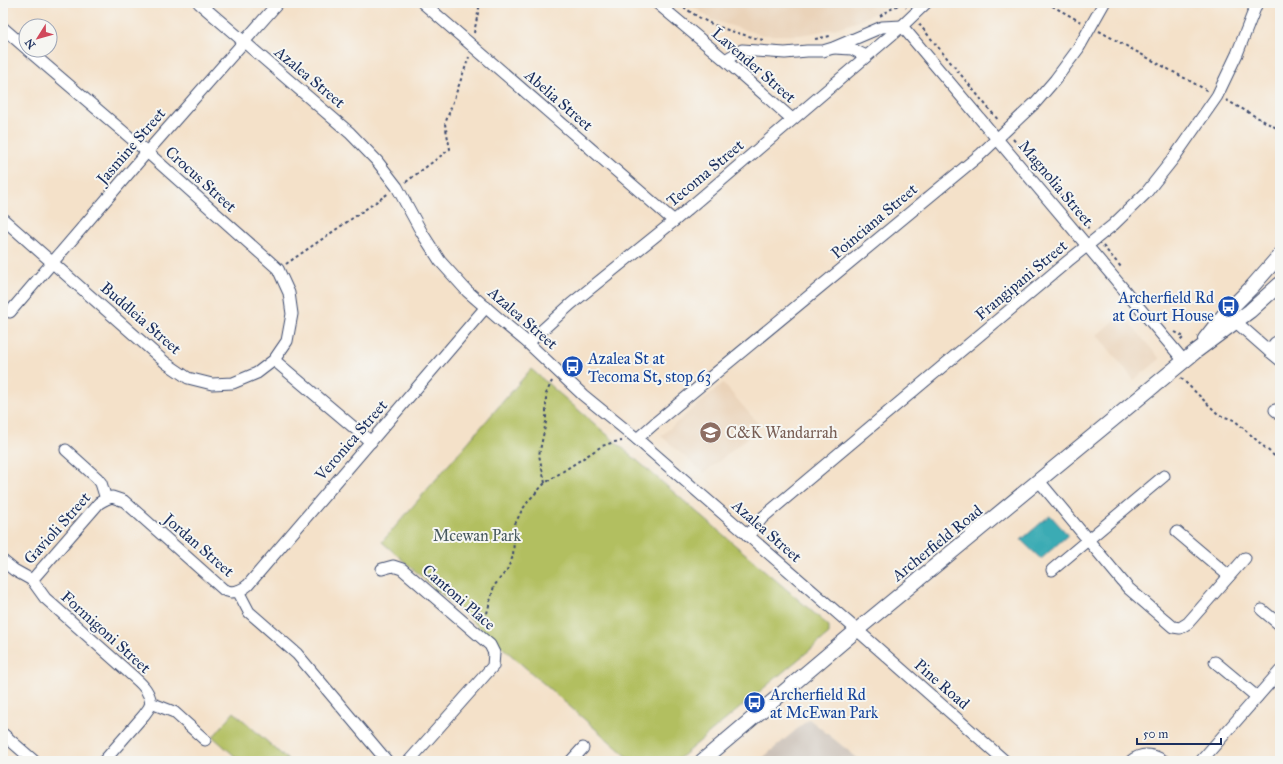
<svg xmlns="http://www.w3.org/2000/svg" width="1283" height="764" font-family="'IM FELL Great Primer',serif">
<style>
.built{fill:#ead3b9}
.industrial{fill:#ccc2b9}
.green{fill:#b2bf61;stroke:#667760}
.water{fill:#3aabb4;stroke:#2a6d89}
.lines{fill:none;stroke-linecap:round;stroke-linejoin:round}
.minor-casing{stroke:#3c4a6e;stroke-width:13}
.major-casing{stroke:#3c4a6e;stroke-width:16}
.path{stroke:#3c4a6e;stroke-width:2;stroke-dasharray:3 3;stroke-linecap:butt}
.minor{stroke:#fff;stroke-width:11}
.major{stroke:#fff;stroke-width:14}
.labels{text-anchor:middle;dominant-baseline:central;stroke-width:4;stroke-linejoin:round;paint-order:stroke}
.street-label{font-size:16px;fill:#1b2f5e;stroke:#f6f6f2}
.transit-label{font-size:16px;fill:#164399;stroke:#f6f6f2;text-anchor:start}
.education-label{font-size:16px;fill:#785e54;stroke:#f6f6f2;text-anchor:start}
.park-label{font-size:16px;fill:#485a5f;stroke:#f6f6f2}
</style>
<rect width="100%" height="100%" fill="#f6f6f2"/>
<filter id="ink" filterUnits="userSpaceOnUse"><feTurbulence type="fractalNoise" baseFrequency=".025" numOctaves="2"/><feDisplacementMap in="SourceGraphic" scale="8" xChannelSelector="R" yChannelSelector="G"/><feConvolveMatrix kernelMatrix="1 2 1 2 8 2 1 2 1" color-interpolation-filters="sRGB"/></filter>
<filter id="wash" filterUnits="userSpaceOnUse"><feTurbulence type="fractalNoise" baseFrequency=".012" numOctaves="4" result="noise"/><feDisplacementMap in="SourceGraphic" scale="16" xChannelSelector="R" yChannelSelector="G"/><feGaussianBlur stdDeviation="0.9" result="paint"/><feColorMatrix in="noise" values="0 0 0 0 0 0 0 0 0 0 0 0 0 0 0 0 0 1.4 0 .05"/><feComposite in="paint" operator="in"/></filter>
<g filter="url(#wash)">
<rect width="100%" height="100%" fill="#f4e1c9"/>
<g class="built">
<polygon points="689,3 893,3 859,21 834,29 800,35 762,35 712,20"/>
<polygon points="1122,314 1160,359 1134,380 1097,335"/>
<polygon points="723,383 761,427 704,473 661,436"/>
</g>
<polygon class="industrial" points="809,719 861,761 759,761"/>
<g class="green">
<polygon points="531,369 829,626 829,634 676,761 632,761 382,542"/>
<polygon points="234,712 289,761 236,761 238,759 213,737"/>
</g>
<polygon class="water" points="1050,515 1068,535 1041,559 1021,540"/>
</g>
<g filter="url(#ink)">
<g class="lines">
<defs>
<g id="minor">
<polyline points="199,3 350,133 377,161 397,187 422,233 440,261 467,291 498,318 528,343 583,395 637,439 857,630 1005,761"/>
<polyline points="423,3 674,221"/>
<polyline points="657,3 725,60 792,119"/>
<polyline points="902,26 1184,361"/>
<polyline points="3,28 26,48"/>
<polyline points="834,48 852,49 866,56"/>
<polyline points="725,60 742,50 785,53 807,51 823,51 833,48 882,27 902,26"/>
<polyline points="3,219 166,363 188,378 212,384 233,383 257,373 274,360 287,341 292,314 289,293 278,269 147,152 28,50"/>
<polyline points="10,312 147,152 278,3"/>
<polyline points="1236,322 1269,351 1275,343 1280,340"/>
<polyline points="528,343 571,304 674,221 902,26 926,3"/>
<polyline points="1269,351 1280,360"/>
<polyline points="274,360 371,442"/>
<polyline points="1275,410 1280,414"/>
<polyline points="637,439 654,424 981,154 1036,102 1055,80 1078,49 1104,3"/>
<polyline points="66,450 97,478 101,483 106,499 112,497 124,501 224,590 231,592 238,591 249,612 297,654 387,761"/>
<polyline points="1039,481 1128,588 1173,627 1180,628 1188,623 1245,558"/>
<polyline points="1177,532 1229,576"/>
<polyline points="748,536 762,518 1068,261 1113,225 1146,193 1173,159 1217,96 1237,54 1257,3"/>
<path d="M 3,561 L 14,570 L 32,580 L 45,598 L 136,679 C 144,686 149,692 151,703 L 174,712 L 205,740"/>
<polyline points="382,569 393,566 402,569 490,645 494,653 493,666 409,761"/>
<polyline points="1052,570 1164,476"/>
<polyline points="32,580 99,503 106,499"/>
<polyline points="238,591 244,588 248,585 486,307"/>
<polyline points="1262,610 1280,625"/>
<polyline points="1215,662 1257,697"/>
<polyline points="3,734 34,761"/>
<polyline points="104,761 144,715 149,708 151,703"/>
<polyline points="571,761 583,748"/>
<path d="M 1131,761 C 1142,752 1153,754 1164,761"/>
<polyline points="1201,761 1280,671"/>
</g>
<g id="major">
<polyline points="1205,339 1223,316 1250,289 1280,255"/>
<polyline points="702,761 857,630 1195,352 1250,311 1280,284"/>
</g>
</defs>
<use href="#minor" class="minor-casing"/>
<use href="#major" class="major-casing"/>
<g class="path">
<path d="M 679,3 C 706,26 730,31 763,40"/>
<polyline points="902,3 906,8"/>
<polyline points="1047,3 1081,22"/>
<polyline points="880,16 901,3"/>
<polyline points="919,24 999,121"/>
<polyline points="1099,31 1208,91"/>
<polyline points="474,33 480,3"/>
<polyline points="815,39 830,36"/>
<polyline points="1226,100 1280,130"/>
<polyline points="1013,139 1090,230"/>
<polyline points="406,182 450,149 445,124 469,57"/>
<polyline points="1103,246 1121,267"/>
<polyline points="286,264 389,193"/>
<polyline points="1175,332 1184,337 1180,341"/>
<polyline points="1181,378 1219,415 1234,420 1280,461"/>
<polyline points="545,483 539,455 546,422 546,394 552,381"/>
<polyline points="484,625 494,586 507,570 513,556 515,524 522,510 530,499 545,483 602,446 614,442 622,441"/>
</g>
<use href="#minor" class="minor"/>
<use href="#major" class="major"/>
</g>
</g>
<defs>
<symbol id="bus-disc" viewBox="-11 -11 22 22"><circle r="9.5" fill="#1a4fb4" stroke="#f6f6f2"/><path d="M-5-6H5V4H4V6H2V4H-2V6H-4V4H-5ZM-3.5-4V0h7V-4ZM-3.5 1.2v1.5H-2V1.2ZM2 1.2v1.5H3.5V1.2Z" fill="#fff"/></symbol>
<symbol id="school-disc" viewBox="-11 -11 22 22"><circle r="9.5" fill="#8d6e63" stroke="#f6f6f2"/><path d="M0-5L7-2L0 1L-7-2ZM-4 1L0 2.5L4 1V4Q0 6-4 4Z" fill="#fff"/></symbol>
</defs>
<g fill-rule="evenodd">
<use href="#bus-disc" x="1216" y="294" width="25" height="25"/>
<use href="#bus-disc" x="560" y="354" width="25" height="25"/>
<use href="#school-disc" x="698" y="420" width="25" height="25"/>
<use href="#bus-disc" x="742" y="690" width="25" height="25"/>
</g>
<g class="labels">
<g class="street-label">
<text transform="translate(754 65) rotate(41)">Lavender Street</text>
<text transform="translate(310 77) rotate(40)">Azalea Street</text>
<text transform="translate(559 100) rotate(41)">Abelia Street</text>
<text transform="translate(131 146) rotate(-49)">Jasmine Street</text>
<text transform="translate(705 173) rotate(-40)">Tecoma Street</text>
<text transform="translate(201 179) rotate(42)">Crocus Street</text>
<text transform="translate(1056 183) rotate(50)">Magnolia Street</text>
<text transform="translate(874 221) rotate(-40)">Poinciana Street</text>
<text transform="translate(1021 280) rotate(-40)">Frangipani Street</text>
<text transform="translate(141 318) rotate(41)">Buddleia Street</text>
<text transform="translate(523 318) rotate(41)">Azalea Street</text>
<text transform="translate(351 440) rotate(-49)">Veronica Street</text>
<text transform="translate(57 528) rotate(-48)">Gavioli Street</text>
<text transform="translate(767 531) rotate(41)">Azalea Street</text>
<text transform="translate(937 543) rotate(-39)">Archerfield Road</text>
<text transform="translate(199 545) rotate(41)">Jordan Street</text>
<text transform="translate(459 597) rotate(41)">Cantoni Place</text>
<text transform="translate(106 632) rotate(42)">Formigoni Street</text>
<text transform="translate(942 684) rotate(41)">Pine Road</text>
</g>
<g class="transit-label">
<text x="1214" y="297" text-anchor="end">Archerfield Rd<tspan x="1214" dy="18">at Court House</tspan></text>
<text x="588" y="358">Azalea St at<tspan x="588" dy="18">Tecoma St, stop 63</tspan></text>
<text x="770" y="694">Archerfield Rd<tspan x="770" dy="18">at McEwan Park</tspan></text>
</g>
<g class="education-label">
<text x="726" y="432">C&amp;K Wandarrah</text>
</g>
<g class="park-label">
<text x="477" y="535">Mcewan Park</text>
</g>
</g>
<rect width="1283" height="764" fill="none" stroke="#f6f6f2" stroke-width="16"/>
<g transform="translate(38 38) rotate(233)"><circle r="19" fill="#f6f6f2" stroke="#9ea6b7"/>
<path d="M0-3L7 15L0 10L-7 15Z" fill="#d1495b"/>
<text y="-6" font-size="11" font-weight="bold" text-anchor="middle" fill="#1b2f5e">N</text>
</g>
<path d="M1137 738v6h84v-6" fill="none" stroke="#1b2f5e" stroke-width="2"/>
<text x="1143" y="738" font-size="12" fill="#1b2f5e" stroke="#f6f6f2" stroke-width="3" paint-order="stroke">50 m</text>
</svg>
